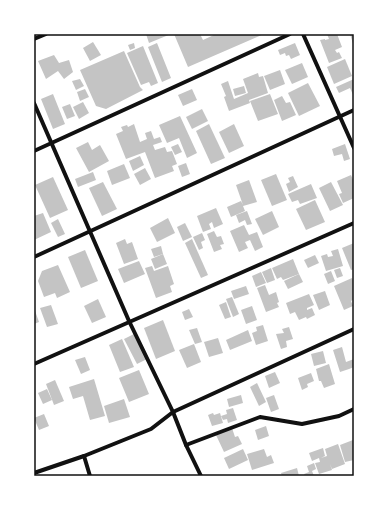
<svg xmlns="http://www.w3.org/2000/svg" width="388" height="510" font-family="Rubik,sans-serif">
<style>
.building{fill:#c4c4c4}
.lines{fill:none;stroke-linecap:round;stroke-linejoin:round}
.minor{stroke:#111;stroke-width:4}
.neatline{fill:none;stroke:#111;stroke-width:1.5}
</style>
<rect width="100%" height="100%" fill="#fff"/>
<g class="building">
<polygon points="146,34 171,34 149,43"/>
<polygon points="174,34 200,34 203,40 216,34 264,34 188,67"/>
<polygon points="327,34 337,34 342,47 335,50 337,53 339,52 342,58 329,63 320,40 325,39 325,40 329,39"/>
<polygon points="350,34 354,34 354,47"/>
<polygon points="93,42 101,55 90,61 83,48"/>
<polygon points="134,43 135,48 130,50 128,45"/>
<polygon points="157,43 171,78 162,82 148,47"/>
<polygon points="295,43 300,55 291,59 289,55 286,56 285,53 280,55 278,50"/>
<polygon points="143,46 158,83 151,86 149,82 141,85 127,53"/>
<polygon points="124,51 140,87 143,90 106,109 96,106 80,70"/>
<polygon points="54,55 59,63 69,60 73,72 64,79 58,71 46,79 38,61"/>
<polygon points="345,59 352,76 334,84 327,67"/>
<polygon points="302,63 308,77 292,84 285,70"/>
<polygon points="280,70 285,84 270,90 264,76"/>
<polygon points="258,73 259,77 263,76 268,93 249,100 250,103 229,111 224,97 226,96 221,84 228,81 234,99 248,93 243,79"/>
<polygon points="80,79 84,86 76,90 72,81"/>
<polygon points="354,79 354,97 350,88 339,93 336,87"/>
<polygon points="308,83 320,106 299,116 288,93"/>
<polygon points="244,86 246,93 235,96 233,89"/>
<polygon points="85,89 89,97 80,101 77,92"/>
<polygon points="192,89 197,100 183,106 178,95"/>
<polygon points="53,94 65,124 53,129 41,99"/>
<polygon points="270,94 278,114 258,121 250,101"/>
<polygon points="282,96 286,103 290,102 296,115 282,121 274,100"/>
<polygon points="83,102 89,113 79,119 73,107"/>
<polygon points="70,104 75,116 67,119 62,107"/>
<polygon points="202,109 208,121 192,129 186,117"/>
<polygon points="180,116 197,153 187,158 179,138 167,143 159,125"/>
<polygon points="134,124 140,142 147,139 145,133 151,131 154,139 160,137 162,142 153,145 155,150 165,147 167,152 172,151 177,164 172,166 174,171 155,178 145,152 126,159 116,134 123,131 121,127 127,125 128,127"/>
<polygon points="209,124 225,158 211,164 196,131"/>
<polygon points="234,124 244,146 229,153 219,132"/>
<polygon points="88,142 92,150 100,145 109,161 89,172 76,148"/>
<polygon points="178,144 182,152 175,155 171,147"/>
<polygon points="345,144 350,159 344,161 342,154 334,156 332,149"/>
<polygon points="140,156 144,165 133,171 129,161"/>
<polygon points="186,163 190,174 182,177 178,166"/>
<polygon points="124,164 130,178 112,185 107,171"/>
<polygon points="145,168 151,179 140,185 134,174"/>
<polygon points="93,172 96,180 78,187 75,179"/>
<polygon points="276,174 287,200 272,206 261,180"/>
<polygon points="351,175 354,182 354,198 343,203 339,194 342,193 337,181"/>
<polygon points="293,176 298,187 289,192 286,184 290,182 288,178"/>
<polygon points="53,177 68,210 50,218 35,185"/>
<polygon points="249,180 257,202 243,206 245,211 231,217 227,207 241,201 243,205 236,185"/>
<polygon points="103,182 117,209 102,216 89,188"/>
<polygon points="331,182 343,205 330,211 319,188"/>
<polygon points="311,184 317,198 300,204 298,200 292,202 288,194"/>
<polygon points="315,200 325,222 306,230 296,209"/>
<polygon points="216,208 223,224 214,228 212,222 209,224 211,229 203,232 197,216"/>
<polygon points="247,211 252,224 247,225 245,220 239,223 236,215"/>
<polygon points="272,211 279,227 263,235 255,219"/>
<polygon points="43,213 51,232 34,240 34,216"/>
<polygon points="168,218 175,233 157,242 150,228"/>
<polygon points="58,219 65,234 58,237 51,223"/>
<polygon points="185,223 192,237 183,241 177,227"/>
<polygon points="244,225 249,235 257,232 263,247 255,251 250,240 245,242 248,248 239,252 230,231"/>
<polygon points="214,231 217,237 221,236 224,244 220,245 222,249 214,252 207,234"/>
<polygon points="202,233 205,240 201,242 203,248 199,250 193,237"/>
<polygon points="125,239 127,244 132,242 138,259 124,264 116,243"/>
<polygon points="192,239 208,275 201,278 185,243"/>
<polygon points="354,243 354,269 351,270 342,248"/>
<polygon points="161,246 163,254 154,257 151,249"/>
<polygon points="338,249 343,266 326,271 321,256 327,254 328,257 333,256 331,251"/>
<polygon points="85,250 98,281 81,288 68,257"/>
<polygon points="163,254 167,264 155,269 151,259"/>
<polygon points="315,255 319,263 308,268 304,260"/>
<polygon points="293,259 299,274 283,280 281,277 277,279 272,268"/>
<polygon points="139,261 145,274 124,283 118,269"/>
<polygon points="58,265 70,292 57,298 55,293 44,297 38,281 42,271"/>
<polygon points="152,266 154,271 168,266 174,284 170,286 172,292 156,298 145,268"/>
<polygon points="271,268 275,280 267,283 262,272"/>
<polygon points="340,268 343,276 337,278 334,270"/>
<polygon points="331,271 335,281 328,284 324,274"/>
<polygon points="261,272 266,283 256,287 252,276"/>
<polygon points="299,274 303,282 288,289 284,281"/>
<polygon points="352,278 354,282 354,299 351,301 353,306 344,310 334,286"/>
<polygon points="265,285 269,295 276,292 279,302 277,303 279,307 266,312 257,288"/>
<polygon points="246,286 249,294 234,299 231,291"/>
<polygon points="325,291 330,305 319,310 313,295"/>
<polygon points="309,294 314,305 307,308 307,310 312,308 315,315 307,319 306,317 299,320 295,312 290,314 286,303"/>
<polygon points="232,297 239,314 233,317 226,299"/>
<polygon points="98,299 106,317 92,323 84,306"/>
<polygon points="226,302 231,317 225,319 219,305"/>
<polygon points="51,305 58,324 47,327 40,308"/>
<polygon points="252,306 257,320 246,324 241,310"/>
<polygon points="34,308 39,322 34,324"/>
<polygon points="189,309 193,317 185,320 182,312"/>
<polygon points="163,320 175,351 156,359 144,328"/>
<polygon points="263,325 268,341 256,345 252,333 257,331 256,327"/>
<polygon points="289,327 293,339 286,341 287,347 281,349 276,334 284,333 282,329"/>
<polygon points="197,328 202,342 195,344 189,330"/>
<polygon points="248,330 252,341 230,350 226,340"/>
<polygon points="134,334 147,359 137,364 124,339"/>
<polygon points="218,338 223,353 209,357 204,342"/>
<polygon points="122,339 134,367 120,372 109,345"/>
<polygon points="194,344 201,362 187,368 179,350"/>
<polygon points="342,347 346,362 354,359 354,367 349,369 347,365 349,369 340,372 333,350"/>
<polygon points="323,351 326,363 314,366 311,354"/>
<polygon points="85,357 90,370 81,374 75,360"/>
<polygon points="329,364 335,384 324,388 321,381 319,381 316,369"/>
<polygon points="139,370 149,394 129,402 119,378"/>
<polygon points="275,372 280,383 269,388 265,376"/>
<polygon points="311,373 314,381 307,384 308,387 302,390 298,378"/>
<polygon points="94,379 105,416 90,420 83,396 73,399 69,387"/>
<polygon points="55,380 64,401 54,405 46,384"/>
<polygon points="257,383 266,402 259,406 250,387"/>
<polygon points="47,389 52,400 43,404 38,393"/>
<polygon points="241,395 243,403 229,407 227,399"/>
<polygon points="274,395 279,409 271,412 266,398"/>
<polygon points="124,399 130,417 109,423 104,406"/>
<polygon points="233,408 237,420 228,423 227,419 223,420 221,416 227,414 226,410"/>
<polygon points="213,413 214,415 220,413 223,423 212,426 208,415"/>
<polygon points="44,414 49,426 39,430 34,418"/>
<polygon points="266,426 269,436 258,440 255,430"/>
<polygon points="232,428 235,437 238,436 242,444 224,452 216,435"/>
<polygon points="353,440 354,460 345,462 340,445"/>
<polygon points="338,444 345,464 332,469 330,464 332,470 319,474 315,463 320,462 319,458 312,461 309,453 323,448 325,456 321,458 327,456 325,449"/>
<polygon points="243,449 248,460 229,469 224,458"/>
<polygon points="264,449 267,457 271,455 274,463 252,470 247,454"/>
<polygon points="314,463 316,469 312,471 314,476 305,476 304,474 309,472 307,466"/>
<polygon points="297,468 299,476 282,476 281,473"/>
</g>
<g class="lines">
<g class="minor">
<polyline points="303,34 354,148"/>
<polyline points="34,39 46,34"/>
<polyline points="34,103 129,321 173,412 186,445 201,476"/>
<polyline points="34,151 290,34"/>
<polyline points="34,257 354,110"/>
<polyline points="34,364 354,223"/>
<polyline points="186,445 260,417 302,424 339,416 354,409"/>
<polyline points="84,456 90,476"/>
<polyline points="34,473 84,456 151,429 173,412 354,329"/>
</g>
</g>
<rect width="388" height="510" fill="none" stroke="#ffffff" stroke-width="70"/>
<rect x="35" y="35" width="318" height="440" class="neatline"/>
</svg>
